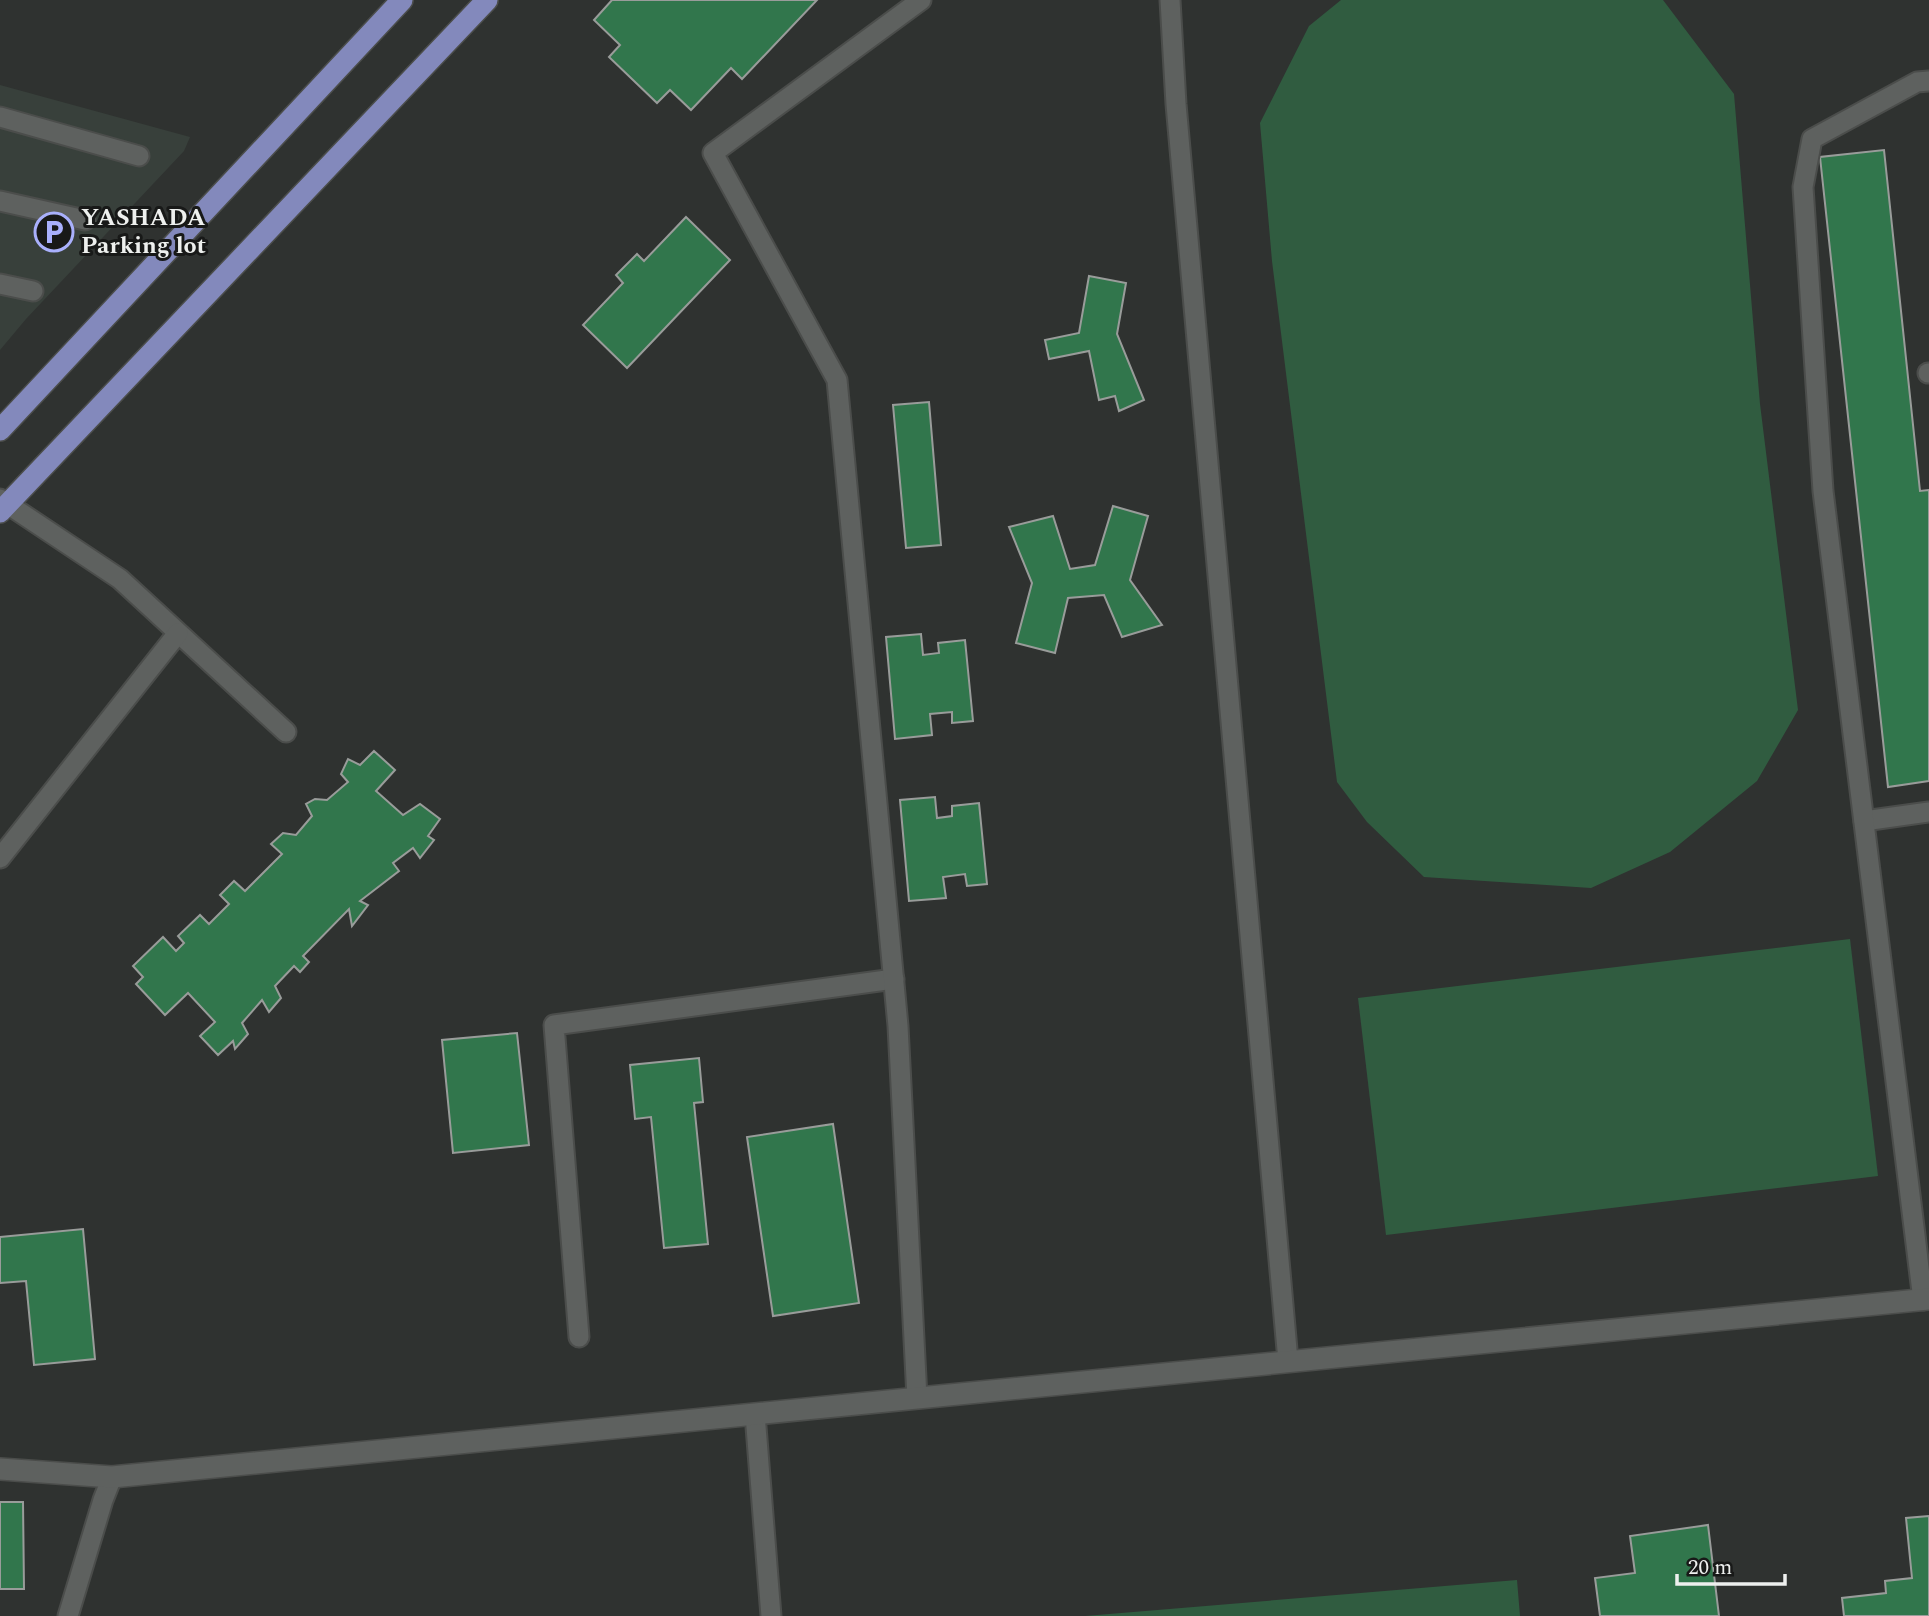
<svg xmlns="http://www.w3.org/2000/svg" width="1929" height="1616" font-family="Spectral,serif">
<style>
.built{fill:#38403b}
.green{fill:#305c40}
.building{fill:#31764c;stroke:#999c9a;stroke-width:2}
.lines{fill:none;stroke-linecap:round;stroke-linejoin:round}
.lane-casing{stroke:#4b4d4b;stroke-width:23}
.secondary-casing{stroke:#4b4d4b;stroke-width:24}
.primary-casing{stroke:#4b4d4b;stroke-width:24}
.lane{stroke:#5e615f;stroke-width:19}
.secondary{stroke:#5e615f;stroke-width:21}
.primary{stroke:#8389bc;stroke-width:21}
.labels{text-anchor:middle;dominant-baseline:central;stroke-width:6;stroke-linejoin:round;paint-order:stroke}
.poi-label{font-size:24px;font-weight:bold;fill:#eef0ee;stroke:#181918;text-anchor:start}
</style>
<rect width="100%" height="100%" fill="#2f3230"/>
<polygon class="built" points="0,85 190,137 184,151 26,319 0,350"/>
<g class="green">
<polygon points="1341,0 1663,0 1734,94 1760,404 1798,710 1757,781 1670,852 1591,888 1424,877 1367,822 1337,782 1272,261 1260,123 1309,26"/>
<polygon points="1850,939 1878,1176 1386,1235 1358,998"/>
<polygon points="1517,1580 1520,1616 1085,1616"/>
</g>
<g class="building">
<polygon points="612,0 817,0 742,79 731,68 691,110 670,90 657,103 609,57 620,45 594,20"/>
<polygon points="1884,150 1920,491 1929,490 1929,781 1888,787 1820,157"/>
<polygon points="686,217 730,260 627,368 583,325 623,283 616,275 637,254 644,261"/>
<polygon points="1089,276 1126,283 1117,334 1144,400 1119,411 1115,396 1099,400 1089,351 1049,359 1045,340 1079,333"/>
<polygon points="929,402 941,545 906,548 893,405"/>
<polygon points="1113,506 1148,516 1130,580 1162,625 1122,637 1104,595 1068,598 1055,653 1016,643 1032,583 1009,527 1053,516 1070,569 1095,565"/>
<polygon points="921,634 923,655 939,653 938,643 965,640 973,721 952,723 952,712 930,714 932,735 895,739 886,637"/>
<polygon points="374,751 395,770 376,791 403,815 420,804 440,819 428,836 434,840 420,858 413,848 393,863 399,871 360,901 368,905 352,926 349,909 303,956 309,962 300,972 294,966 275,986 281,998 269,1012 262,1000 242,1023 248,1034 235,1049 233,1041 218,1055 200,1036 215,1022 188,993 165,1015 136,984 143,977 133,966 163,937 176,951 184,943 178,936 200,915 209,924 229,904 220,895 234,881 245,891 282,854 271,844 283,833 296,835 312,816 306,804 315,799 327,800 348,782 341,774 348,759 360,765"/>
<polygon points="935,797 937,818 952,816 952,806 979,803 987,884 967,886 965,874 943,877 946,898 909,901 900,800"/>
<polygon points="517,1033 529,1145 453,1153 442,1040"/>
<polygon points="699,1058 703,1102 694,1103 708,1244 664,1248 651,1117 635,1119 630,1065"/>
<polygon points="833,1124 859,1303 773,1316 747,1137"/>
<polygon points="83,1229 95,1359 34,1365 26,1281 0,1283 0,1237"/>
<polygon points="0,1502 23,1502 24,1589 0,1589"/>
<polygon points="1929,1516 1929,1616 1844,1616 1842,1598 1886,1593 1885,1581 1912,1578 1906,1518"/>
<polygon points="1708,1525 1719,1616 1600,1616 1595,1578 1635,1573 1630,1536"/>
</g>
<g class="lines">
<defs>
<g id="lane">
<polyline points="1170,0 1176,104 1288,1361"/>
<polyline points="0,117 139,156"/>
<polyline points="0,201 85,220"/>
<polyline points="0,284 33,291"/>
<polyline points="1928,373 1929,373"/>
<polyline points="0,499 120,579 286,732"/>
<polyline points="1864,821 1929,812"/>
<polyline points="0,858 178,633"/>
<polyline points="1923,1300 1823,491 1803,187 1812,139 1917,82 1929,81"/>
<polyline points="579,1337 554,1025 894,979"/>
<polyline points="917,1398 898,1026 837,380 713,153 921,0"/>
<polyline points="755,1414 771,1616"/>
<polyline points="68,1616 103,1500 112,1477"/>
</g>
<polyline id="secondary" points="0,1469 112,1477 1929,1299"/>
<g id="primary">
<polyline points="0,430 402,0"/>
<polyline points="0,512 487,0"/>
</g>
</defs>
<use href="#lane" class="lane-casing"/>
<use href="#secondary" class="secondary-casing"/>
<use href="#primary" class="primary-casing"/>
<use href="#lane" class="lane"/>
<use href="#secondary" class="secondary"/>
<use href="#primary" class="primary"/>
</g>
<defs>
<symbol id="parking-ring" viewBox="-11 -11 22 22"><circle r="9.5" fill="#181918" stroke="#a9b0fc" stroke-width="1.5"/><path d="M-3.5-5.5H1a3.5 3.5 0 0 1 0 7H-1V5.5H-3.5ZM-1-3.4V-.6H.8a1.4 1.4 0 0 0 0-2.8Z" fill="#a9b0fc"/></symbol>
</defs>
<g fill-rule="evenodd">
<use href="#parking-ring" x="32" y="210" width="44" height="44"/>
</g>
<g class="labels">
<g class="poi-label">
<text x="81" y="218">YASHADA<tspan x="81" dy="28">Parking lot</tspan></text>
</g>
</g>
<path d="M1677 1574v10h108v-10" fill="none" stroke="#eef0ee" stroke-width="3.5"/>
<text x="1688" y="1574" font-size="21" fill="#eef0ee" stroke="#181918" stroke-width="5" paint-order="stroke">20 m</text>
</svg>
